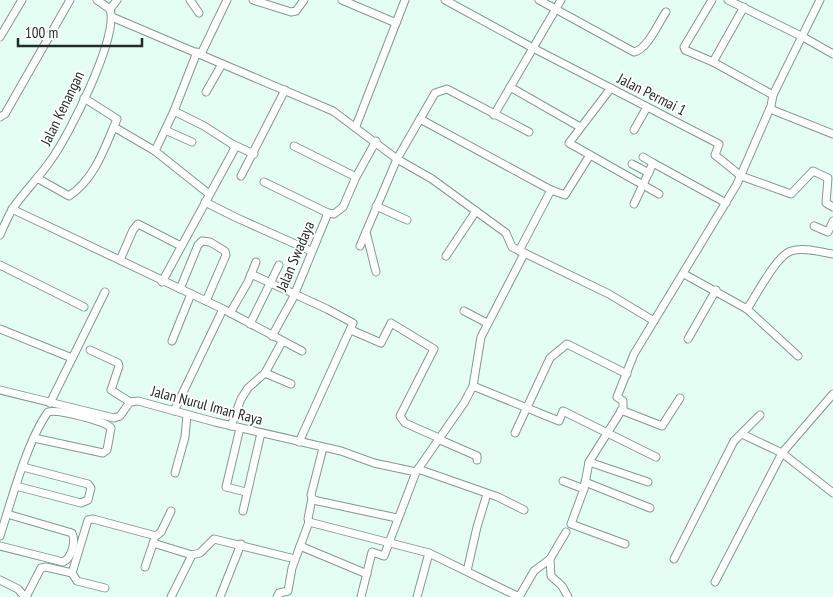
<svg xmlns="http://www.w3.org/2000/svg" width="833" height="597" font-family="'PT Sans Narrow',sans-serif">
<style>
.lines{fill:none;stroke-linecap:round;stroke-linejoin:round}
.minor-casing{stroke:#829a90;stroke-width:9}
.minor{stroke:#fff;stroke-width:7}
.labels{text-anchor:middle;dominant-baseline:central;stroke-width:4;stroke-linejoin:round;paint-order:stroke}
.street-label{font-size:15px;fill:#232c28;stroke:#fff}
</style>
<rect width="100%" height="100%" fill="#e4fef4"/>
<g class="lines">
<defs>
<g id="minor">
<polyline points="97,0 110,9"/>
<polyline points="190,0 199,13"/>
<polyline points="253,0 291,12 296,11 304,0"/>
<polyline points="342,0 396,23"/>
<polyline points="445,0 533,48 719,144 715,155 741,176 791,194 813,171 828,178 826,203 833,207"/>
<path d="M 539,0 L 634,52 C 648,49 658,23 666,12"/>
<polyline points="712,0 684,47 685,50 713,62 773,95"/>
<polyline points="728,0 803,37 833,54"/>
<polyline points="110,9 117,0"/>
<polyline points="112,17 333,111 397,159 432,179 506,233 512,247 609,294 654,321"/>
<polyline points="0,37 22,0"/>
<polyline points="197,52 174,111 155,151 209,194"/>
<polyline points="201,54 227,0"/>
<polyline points="713,62 744,7"/>
<polyline points="510,87 580,127"/>
<polyline points="611,88 569,143 659,194"/>
<polyline points="206,92 222,64"/>
<polyline points="770,109 833,134"/>
<polyline points="494,115 561,0"/>
<polyline points="0,117 5,114 70,0"/>
<polyline points="420,119 551,190"/>
<polyline points="356,126 405,0"/>
<polyline points="114,127 155,151"/>
<polyline points="165,130 192,142"/>
<polyline points="634,130 647,107"/>
<polyline points="232,144 254,154"/>
<polyline points="294,146 356,177"/>
<polyline points="643,157 653,163"/>
<polyline points="632,164 649,173"/>
<polyline points="241,176 285,90"/>
<path d="M 37,178 L 69,196 C 95,179 105,147 117,119 L 84,98"/>
<polyline points="264,182 328,213 334,214 343,207 356,177 376,141"/>
<polyline points="205,202 237,218 311,251"/>
<polyline points="634,204 653,163 726,203"/>
<polyline points="376,206 407,220"/>
<polyline points="12,209 223,309 302,351"/>
<polyline points="814,226 828,232 833,221"/>
<polyline points="366,232 376,272"/>
<path d="M 0,235 C 4,226 8,216 13,208 C 25,191 40,176 51,160 C 69,135 119,37 110,9"/>
<polyline points="360,246 397,159 435,93 447,89 529,132"/>
<polyline points="519,251 551,190 565,195 590,155"/>
<polyline points="446,256 476,211"/>
<polyline points="120,260 133,230 138,224 181,246"/>
<polyline points="0,265 84,307"/>
<polyline points="251,274 327,309 353,323 299,442"/>
<polyline points="684,274 747,309 798,356"/>
<polyline points="162,282 235,148 232,144 204,126 174,111"/>
<polyline points="180,289 198,245 202,241 210,242 225,251 226,255 206,301"/>
<path d="M 747,309 C 756,296 776,256 791,251 C 804,247 820,252 833,254"/>
<polyline points="464,311 487,323"/>
<polyline points="230,313 248,282 256,262"/>
<polyline points="250,324 279,265"/>
<polyline points="0,329 72,358"/>
<polyline points="351,330 381,343 391,323 434,349 400,416 405,423 439,438"/>
<polyline points="272,336 293,298 328,213"/>
<polyline points="688,339 716,290"/>
<polyline points="172,341 191,294"/>
<polyline points="90,350 118,363 119,366 111,390 130,402"/>
<polyline points="265,373 291,384"/>
<polyline points="473,386 559,421 563,411 656,457"/>
<polyline points="0,390 114,418 120,416 130,402 138,401 215,422 341,451 374,463 416,472"/>
<polyline points="50,403 105,292"/>
<polyline points="621,410 662,426 680,398"/>
<polyline points="174,411 223,309"/>
<polyline points="231,426 241,399 248,388 265,373 282,342"/>
<polyline points="240,428 226,487 246,492"/>
<polyline points="515,433 550,358 567,344 627,374"/>
<polyline points="742,434 782,453 833,493"/>
<polyline points="438,439 477,456 477,460"/>
<polyline points="323,448 311,495 313,500 397,518"/>
<polyline points="589,462 648,482"/>
<polyline points="418,469 498,497 524,510"/>
<polyline points="175,473 185,437 187,415"/>
<polyline points="563,481 584,489"/>
<polyline points="585,482 650,508"/>
<polyline points="16,486 81,503 88,500 91,488 88,484 23,467"/>
<polyline points="312,498 308,519 309,522 429,553 519,597"/>
<polyline points="243,511 261,433"/>
<path d="M 0,536 C 11,502 27,441 48,412 C 57,409 106,421 111,428 L 107,450 L 103,453 L 34,438"/>
<polyline points="153,543 192,555"/>
<polyline points="625,544 571,524 584,489 589,462 623,408 623,401 617,397 634,354 737,184 771,106 773,95 820,0"/>
<path d="M 0,546 L 63,562 C 72,558 76,541 72,533 L 7,514"/>
<polyline points="300,546 367,574"/>
<polyline points="550,559 551,576 562,586 568,597"/>
<polyline points="674,559 734,441 760,415"/>
<polyline points="145,567 154,541"/>
<polyline points="467,571 477,527 487,494"/>
<polyline points="72,573 88,520 93,519 156,536 161,532 171,511"/>
<polyline points="72,573 77,581 105,588"/>
<polyline points="0,580 18,589 25,597"/>
<polyline points="715,582 782,453 833,394"/>
<polyline points="26,597 41,568 46,567 72,573"/>
<polyline points="171,597 192,555 200,553 214,539 295,559"/>
<polyline points="220,597 241,544"/>
<polyline points="277,597 279,593 288,591 292,568 309,522"/>
<polyline points="361,597 372,552 384,556 416,472 464,403 473,386 481,337 524,254"/>
<polyline points="417,597 429,553"/>
<polyline points="519,597 534,571 550,559 566,532"/>
</g>
</defs>
<use href="#minor" class="minor-casing"/>
<use href="#minor" class="minor"/>
</g>
<g class="labels">
<g class="street-label">
<text transform="translate(652 94) rotate(27)">Jalan Permai 1</text>
<text transform="translate(62 108) rotate(-64)">Jalan Kenangan</text>
<text transform="translate(295 256) rotate(-67)">Jalan Swadaya</text>
<text transform="translate(207 405) rotate(15)">Jalan Nurul Iman Raya</text>
</g>
</g>
<path d="M18 38v8h124v-8" fill="none" stroke="#232c28" stroke-width="2.5"/>
<text x="25" y="38" font-size="15" fill="#232c28" stroke="#ffffff" stroke-width="4" paint-order="stroke">100 m</text>
</svg>
